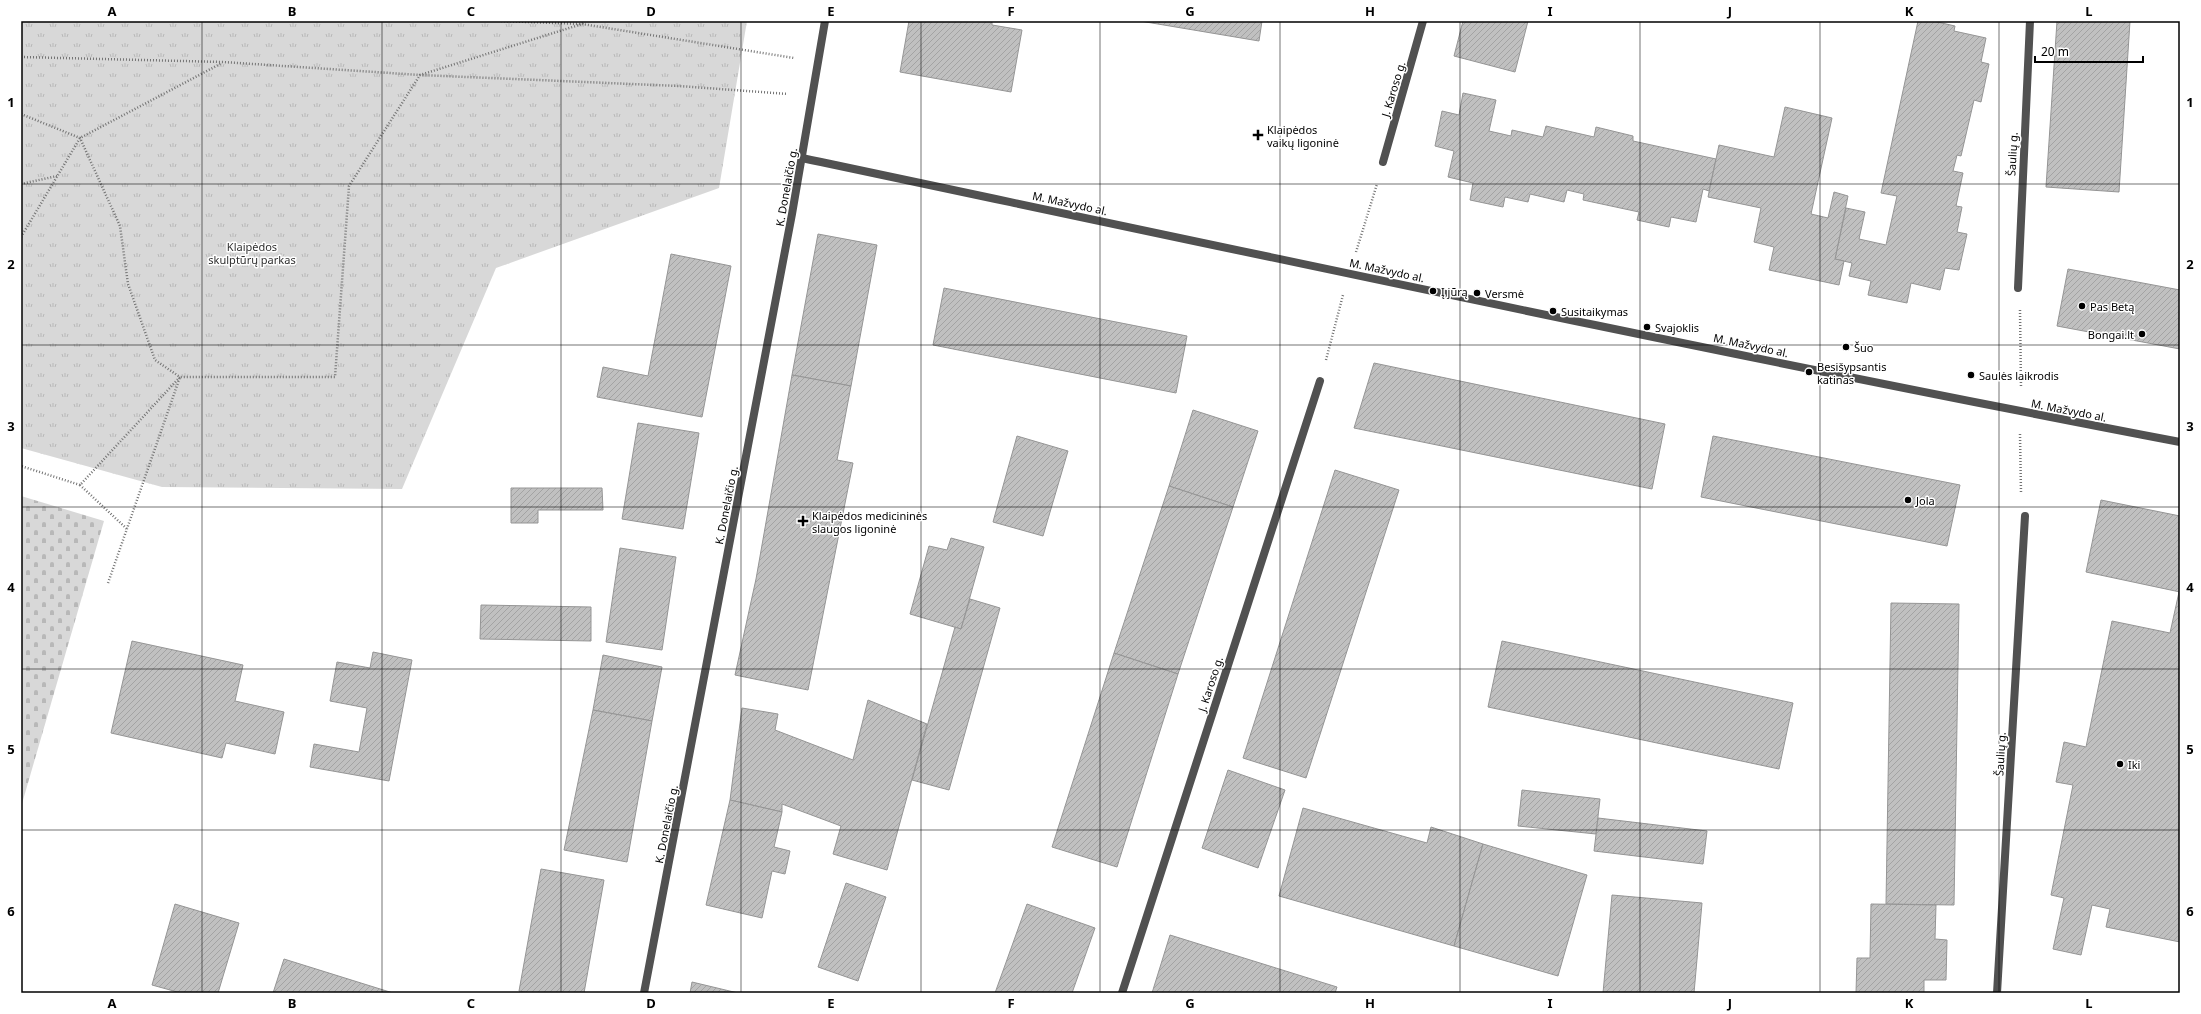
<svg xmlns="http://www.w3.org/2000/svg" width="2201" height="1014" font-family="'Noto Sans',sans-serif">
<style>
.grass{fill:url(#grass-tufts)}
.cemetery{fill:url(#cemetery-stones)}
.building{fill:url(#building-hatch);stroke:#959595}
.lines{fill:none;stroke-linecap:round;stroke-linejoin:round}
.path{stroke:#737373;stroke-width:2.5;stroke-dasharray:1 2;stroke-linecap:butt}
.street{stroke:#515151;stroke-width:8}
.grid{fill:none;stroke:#000;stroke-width:1;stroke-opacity:0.55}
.poi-dot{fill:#000;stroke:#fff;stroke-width:1.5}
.labels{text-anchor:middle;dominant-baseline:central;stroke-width:3;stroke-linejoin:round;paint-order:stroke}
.street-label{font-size:11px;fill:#000;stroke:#fff}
.poi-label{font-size:11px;fill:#000;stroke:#fff;text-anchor:start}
.park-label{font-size:11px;fill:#2f2f2f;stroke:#fff}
.neatline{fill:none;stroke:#000;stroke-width:1.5}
.grid-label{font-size:13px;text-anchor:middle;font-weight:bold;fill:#000}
</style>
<defs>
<pattern id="grass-tufts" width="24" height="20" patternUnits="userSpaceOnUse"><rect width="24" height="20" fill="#d8d8d8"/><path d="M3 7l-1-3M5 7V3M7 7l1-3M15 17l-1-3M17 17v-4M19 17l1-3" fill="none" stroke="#b8b8b8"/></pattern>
<pattern id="cemetery-stones" width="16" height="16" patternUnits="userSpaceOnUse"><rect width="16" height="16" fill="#d8d8d8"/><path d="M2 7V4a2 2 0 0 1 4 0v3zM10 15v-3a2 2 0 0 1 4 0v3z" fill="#b8b8b8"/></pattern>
<pattern id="building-hatch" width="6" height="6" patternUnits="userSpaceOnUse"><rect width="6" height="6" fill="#c0c0c0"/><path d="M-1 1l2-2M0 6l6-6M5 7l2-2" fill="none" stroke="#a3a3a3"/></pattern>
</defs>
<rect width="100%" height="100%" fill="#fff"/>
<polygon class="grass" points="21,21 747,21 719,188 496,268 402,489 162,487 21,448"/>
<polygon class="cemetery" points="21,496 104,521 21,807"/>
<g class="building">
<polygon points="909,21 992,21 992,25 1022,30 1011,92 900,72"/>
<polygon points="1140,21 1262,21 1259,41"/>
<polygon points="1463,21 1528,21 1515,72 1454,56"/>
<polygon points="1918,21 1933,21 1955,26 1954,31 1986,38 1981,62 1989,64 1981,102 1974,100 1961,156 1957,155 1953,171 1963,173 1956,206 1962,207 1957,232 1967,234 1959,270 1945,268 1940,290 1911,283 1907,303 1868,295 1871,281 1849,276 1852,263 1835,259 1846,208 1865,212 1859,239 1886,245 1897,196 1881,193"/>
<polygon points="2057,21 2130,21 2119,192 2046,187"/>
<polygon points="1463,93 1496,100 1489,131 1511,136 1512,130 1543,137 1546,126 1594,137 1596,127 1633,136 1633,141 1716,159 1709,191 1703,189 1696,222 1671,217 1669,227 1637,220 1639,212 1583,200 1584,194 1567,190 1564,202 1530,194 1528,202 1505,197 1503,207 1470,200 1473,183 1448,177 1454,151 1435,146 1442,111 1459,115"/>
<polygon points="1785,107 1832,118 1811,214 1828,218 1834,192 1848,196 1835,259 1844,261 1839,285 1769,270 1774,247 1754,242 1761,208 1708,197 1719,145 1774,157"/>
<polygon points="818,234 877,245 851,386 792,375"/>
<polygon points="671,254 731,266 702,417 597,397 603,367 648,376"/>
<polygon points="2068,269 2180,290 2180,349 2057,326"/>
<polygon points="944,288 1187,336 1176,393 933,345"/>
<polygon points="1374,363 1665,424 1652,489 1354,428"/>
<polygon points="792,375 851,386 837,460 853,463 808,690 735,675 756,579"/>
<polygon points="1193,410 1258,431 1233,507 1169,486"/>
<polygon points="638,423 699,433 683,529 622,519"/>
<polygon points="1017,436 1068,451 1043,536 993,522"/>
<polygon points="1713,436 1960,485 1947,546 1701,497"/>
<polygon points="1335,470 1399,490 1306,778 1243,758"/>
<polygon points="1169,486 1233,507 1178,674 1114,653"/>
<polygon points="511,488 602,488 603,510 538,510 538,523 511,523"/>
<polygon points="2101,500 2180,516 2180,592 2086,572"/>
<polygon points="951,538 984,547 961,629 910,614 929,546 947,550"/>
<polygon points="620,548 676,557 662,650 606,642"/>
<polygon points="2179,592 2180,942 2106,927 2110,909 2092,905 2081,955 2053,949 2064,898 2051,895 2073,785 2056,782 2064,742 2086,747 2112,621 2170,633"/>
<polygon points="970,599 1000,608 949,790 912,780 955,627 961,629"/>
<polygon points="1891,603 1959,604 1954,905 1886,904"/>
<polygon points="481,605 591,607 591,641 480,639"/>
<polygon points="132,641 243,665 235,701 284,712 275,754 226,743 222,758 111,733"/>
<polygon points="1502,641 1793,703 1779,769 1488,707"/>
<polygon points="373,652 412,660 389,781 310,767 314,744 359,752 367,708 330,701 337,662 370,668"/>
<polygon points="1114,653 1178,674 1117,867 1052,847"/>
<polygon points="603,655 662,667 652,721 593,710"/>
<polygon points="868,700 927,724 887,870 833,854 841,826 782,804 782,812 730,800 742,708 778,714 775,730 853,760"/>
<polygon points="593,710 652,721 627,862 564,850"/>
<polygon points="1228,770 1285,790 1258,868 1202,848"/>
<polygon points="1522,790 1600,799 1596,834 1518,826"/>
<polygon points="730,800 782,812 774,847 790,851 785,874 772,871 762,918 706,905"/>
<polygon points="1303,808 1427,843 1431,827 1483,844 1454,946 1279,896"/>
<polygon points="1598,818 1707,831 1703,864 1594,851"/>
<polygon points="1483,844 1587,875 1558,976 1454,946"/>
<polygon points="541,869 604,880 584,993 530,993 519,991"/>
<polygon points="846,883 886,897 858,981 818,967"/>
<polygon points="1612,895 1702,903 1694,993 1603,993"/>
<polygon points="175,904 239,923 218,993 181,993 152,985"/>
<polygon points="1027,904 1095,928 1072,993 995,993"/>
<polygon points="1871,904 1936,905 1935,939 1947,940 1946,980 1924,980 1924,993 1856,993 1857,958 1870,958"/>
<polygon points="1170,935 1337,987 1335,993 1152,993"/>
<polygon points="284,959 393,993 273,993"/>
<polygon points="692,982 738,993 690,993"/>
</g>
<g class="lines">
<g class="path">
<polyline points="501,21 582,24 794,58"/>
<polyline points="21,57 223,62 420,75 679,86 788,94"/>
<polyline points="21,114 80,138 120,226 128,284 155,360 180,377 80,485 21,466"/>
<polyline points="21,184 57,176"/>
<polyline points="21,237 80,138 222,63"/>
<polyline points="1356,252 1377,184"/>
<polyline points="2020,310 2021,387"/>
<polyline points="1326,360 1343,295"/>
<polyline points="2020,434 2021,493"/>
<polyline points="80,485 127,529"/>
<polyline points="108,583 180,377 335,377 349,186 420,75 582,24 585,21"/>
</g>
<g class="street">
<path d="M 802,158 C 1261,255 1720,354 2180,442"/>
<polyline points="1383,162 1423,21"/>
<polyline points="2018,288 2030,21"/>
<polyline points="644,993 792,214 825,21"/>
<polyline points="1122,993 1320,381"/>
<polyline points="1997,993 2025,516"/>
</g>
</g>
<path class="grid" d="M 202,21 L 202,993M 382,21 L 382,993M 561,21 L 561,993M 741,21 L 741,993M 921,21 L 921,993M 1100,21 L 1100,993M 1280,21 L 1280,993M 1460,21 L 1460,993M 1640,21 L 1640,993M 1820,21 L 1820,993M 1999,21 L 1999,993M 21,184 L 2180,184M 21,345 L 2180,345M 21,507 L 2180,507M 21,669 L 2180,669M 21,830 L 2180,830"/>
<g class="poi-dot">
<path d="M1256 129h4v4h4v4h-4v4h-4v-4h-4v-4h4z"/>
<circle cx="1433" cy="291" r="4"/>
<circle cx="1477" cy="293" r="4"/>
<circle cx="2082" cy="306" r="4"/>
<circle cx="1553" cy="311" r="4"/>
<circle cx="1647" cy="327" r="4"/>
<circle cx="2142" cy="334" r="4"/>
<circle cx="1846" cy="347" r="4"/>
<circle cx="1809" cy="372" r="4"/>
<circle cx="1971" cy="375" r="4"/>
<circle cx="1908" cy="500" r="4"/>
<path d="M801 515h4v4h4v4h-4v4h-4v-4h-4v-4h4z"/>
<circle cx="2120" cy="764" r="4"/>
</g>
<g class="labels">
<g class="street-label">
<text transform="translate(1393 89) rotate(-73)">J. Karoso g.</text>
<text transform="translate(2012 154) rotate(-87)">Šaulių g.</text>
<text transform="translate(786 187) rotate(-80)">K. Donelaičio g.</text>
<text transform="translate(1070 203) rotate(12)">M. Mažvydo al.</text>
<text transform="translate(1387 270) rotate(12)">M. Mažvydo al.</text>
<text transform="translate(1751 345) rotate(12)">M. Mažvydo al.</text>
<text transform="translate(2069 410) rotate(11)">M. Mažvydo al.</text>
<text transform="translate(726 505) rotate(-79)">K. Donelaičio g.</text>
<text transform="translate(1210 684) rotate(-72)">J. Karoso g.</text>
<text transform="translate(2000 754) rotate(-87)">Šaulių g.</text>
<text transform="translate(666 824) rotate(-79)">K. Donelaičio g.</text>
</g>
<g class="poi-label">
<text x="1267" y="129">Klaipėdos<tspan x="1267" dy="13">vaikų ligoninė</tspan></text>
<text x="1441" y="291">Į jūrą</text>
<text x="1485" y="293">Versmė</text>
<text x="2090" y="306">Pas Betą</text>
<text x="1561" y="311">Susitaikymas</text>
<text x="1655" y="327">Svajoklis</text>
<text x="2134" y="334" text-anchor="end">Bongai.lt</text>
<text x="1854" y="347">Šuo</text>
<text x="1817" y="366">Besišypsantis<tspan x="1817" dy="13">katinas</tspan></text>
<text x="1979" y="375">Saulės laikrodis</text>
<text x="1916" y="500">Jola</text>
<text x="812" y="515">Klaipėdos medicininės<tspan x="812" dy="13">slaugos ligoninė</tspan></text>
<text x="2128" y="764">Iki</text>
</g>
<g class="park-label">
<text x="252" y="246">Klaipėdos<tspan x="252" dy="13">skulptūrų parkas</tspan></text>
</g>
</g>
<rect width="2201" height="1014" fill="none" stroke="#ffffff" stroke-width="44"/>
<path d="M2035 56v6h108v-6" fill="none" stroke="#000000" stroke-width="2"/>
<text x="2041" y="56" font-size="12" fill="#000000" stroke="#ffffff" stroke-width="3" paint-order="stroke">20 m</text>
<rect x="22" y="22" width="2157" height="970" class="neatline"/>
<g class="grid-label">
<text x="112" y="16">A</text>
<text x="292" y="16">B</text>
<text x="471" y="16">C</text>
<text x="651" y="16">D</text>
<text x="831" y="16">E</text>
<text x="1011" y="16">F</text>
<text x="1190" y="16">G</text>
<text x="1370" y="16">H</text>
<text x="1550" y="16">I</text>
<text x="1730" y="16">J</text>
<text x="1909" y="16">K</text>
<text x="2089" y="16">L</text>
<text x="11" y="107">1</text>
<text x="2190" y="107">1</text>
<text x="11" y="269">2</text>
<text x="2190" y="269">2</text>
<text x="11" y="431">3</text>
<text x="2190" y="431">3</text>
<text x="11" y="592">4</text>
<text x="2190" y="592">4</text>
<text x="11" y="754">5</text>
<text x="2190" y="754">5</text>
<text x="11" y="916">6</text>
<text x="2190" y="916">6</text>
<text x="112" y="1008">A</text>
<text x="292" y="1008">B</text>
<text x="471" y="1008">C</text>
<text x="651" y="1008">D</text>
<text x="831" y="1008">E</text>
<text x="1011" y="1008">F</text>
<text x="1190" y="1008">G</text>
<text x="1370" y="1008">H</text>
<text x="1550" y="1008">I</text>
<text x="1730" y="1008">J</text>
<text x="1909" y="1008">K</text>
<text x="2089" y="1008">L</text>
</g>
</svg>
